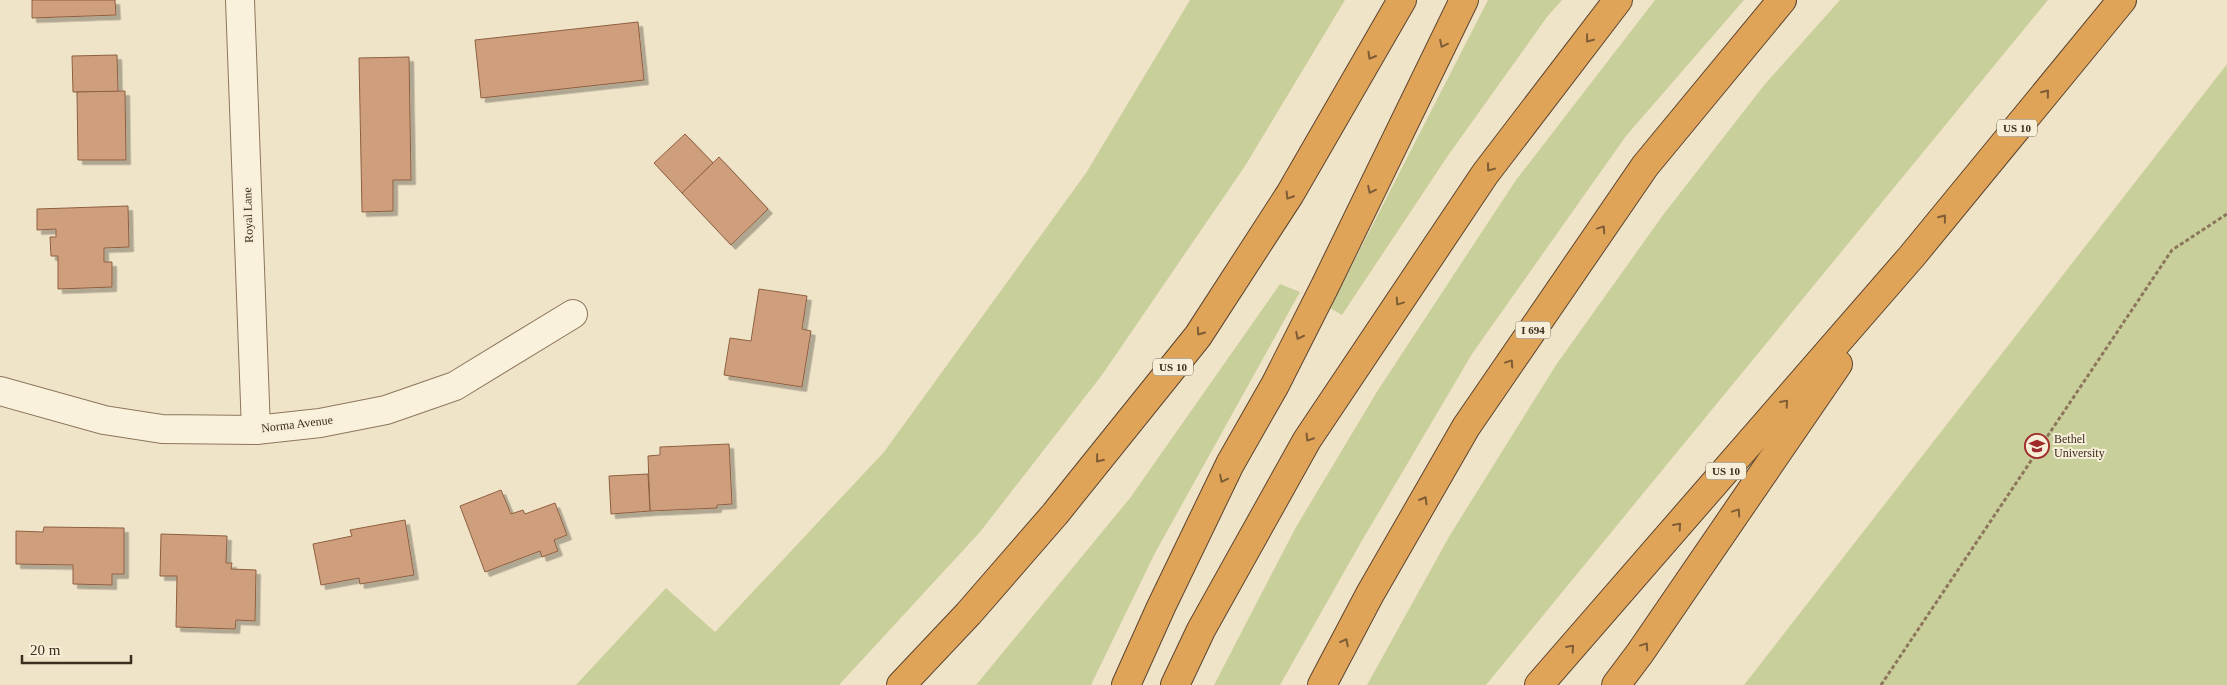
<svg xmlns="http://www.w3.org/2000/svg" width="2227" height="685" font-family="'Times New Roman',serif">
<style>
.green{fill:#c9cf9b}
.building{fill:#cf9f7d;stroke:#8d5f41;filter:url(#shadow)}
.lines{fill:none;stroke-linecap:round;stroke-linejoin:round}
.minor-casing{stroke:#8d765c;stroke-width:30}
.highway-casing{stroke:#5b4430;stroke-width:30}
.path{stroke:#8d765c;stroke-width:3;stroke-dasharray:4 2.5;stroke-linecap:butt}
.minor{stroke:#faf1dc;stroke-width:28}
.highway{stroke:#e0a458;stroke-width:28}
.oneway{stroke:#7e5d36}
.labels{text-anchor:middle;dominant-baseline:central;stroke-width:4;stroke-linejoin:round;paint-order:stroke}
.shield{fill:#f7eed8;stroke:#756857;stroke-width:1}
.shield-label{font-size:11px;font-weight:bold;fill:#3d2e20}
.street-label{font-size:12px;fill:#3d2e20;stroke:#f7eed8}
.poi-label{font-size:12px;fill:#3d2e20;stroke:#f7eed8;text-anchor:start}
</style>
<defs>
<filter id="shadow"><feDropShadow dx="4.5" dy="4.5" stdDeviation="0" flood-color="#0004"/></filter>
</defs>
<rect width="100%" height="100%" fill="#f0e4c8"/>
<g class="green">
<polygon points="1190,0 1345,0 1245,166 1102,375 980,532 839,685 576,685 666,588 715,632 884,452 1086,173"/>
<polygon points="1488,0 1562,0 1547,17 1447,157 1342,315 1330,308"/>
<polygon points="1655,0 1744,0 1626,136 1472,354 1360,544 1280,685 1214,685 1296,527 1378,390 1516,180"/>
<polygon points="1840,0 2048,0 1486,685 1367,685 1450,535 1556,365 1663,215 1765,84"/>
<polygon points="2227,64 2227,685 1744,685"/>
<polygon points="1280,284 1300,292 1155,553 1091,685 976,685 1130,498"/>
</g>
<g class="building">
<polygon points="32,0 115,0 116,15 32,18"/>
<polygon points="638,22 644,80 481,98 475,40"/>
<polygon points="117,55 118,92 73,92 72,56"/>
<polygon points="409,57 411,180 393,180 393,211 362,212 359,58"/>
<polygon points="125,91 126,160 78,160 77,92"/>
<polygon points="685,134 713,163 682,193 654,163"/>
<polygon points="719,157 768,209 731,245 682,193"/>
<polygon points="128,206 129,247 104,248 104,262 112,262 112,287 58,289 58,256 51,256 50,237 56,237 56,229 37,230 37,209"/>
<polygon points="759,289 807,296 802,329 811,331 802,387 724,375 730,338 751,341"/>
<polygon points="729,444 732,504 717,505 717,508 650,511 648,456 660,455 660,447"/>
<polygon points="648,474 650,511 611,514 609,476"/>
<polygon points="501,490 511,514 523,510 525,514 555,503 567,535 554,540 558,551 542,557 540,551 485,572 460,506"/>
<polygon points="405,520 414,575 360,584 359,578 321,585 313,544 352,536 350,530"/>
<polygon points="44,527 124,528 124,574 112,574 112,585 73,584 73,565 16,564 16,531 43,532"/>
<polygon points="161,534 227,536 226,563 232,563 231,569 256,570 255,621 236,620 235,629 176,627 177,576 160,576"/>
</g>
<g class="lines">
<defs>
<g id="minor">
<polyline points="240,0 256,430"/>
<polyline points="0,391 104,420 162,429 256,430 320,423 386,410 455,386 573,314"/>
</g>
<g id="highway">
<polyline points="901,685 969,613 1055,514 1198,336 1290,194 1402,0"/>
<polyline points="1126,685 1161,607 1230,464 1275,385 1325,286 1464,0"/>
<polyline points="1175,685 1201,630 1307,440 1485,174 1618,0"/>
<polyline points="1322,685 1370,594 1466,427 1645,166 1782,0"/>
<polyline points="1539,685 1912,256 2122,0"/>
<polyline points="1616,685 1640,653 1838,364"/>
</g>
</defs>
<use href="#minor" class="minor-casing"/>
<use href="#highway" class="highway-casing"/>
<polyline class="path" points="1881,685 2172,250 2227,214"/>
<use href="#minor" class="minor"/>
<use href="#highway" class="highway"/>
</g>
<defs><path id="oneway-chevron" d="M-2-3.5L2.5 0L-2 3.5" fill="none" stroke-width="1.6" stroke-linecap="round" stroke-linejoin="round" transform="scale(1.25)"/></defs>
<g class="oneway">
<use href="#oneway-chevron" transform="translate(1589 39) rotate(128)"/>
<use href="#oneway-chevron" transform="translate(1443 44) rotate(116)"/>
<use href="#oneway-chevron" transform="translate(1371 56) rotate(120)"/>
<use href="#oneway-chevron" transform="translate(2046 93) rotate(-51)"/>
<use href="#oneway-chevron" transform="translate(1490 168) rotate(127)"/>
<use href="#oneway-chevron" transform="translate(1371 190) rotate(116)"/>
<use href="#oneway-chevron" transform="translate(1289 196) rotate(122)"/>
<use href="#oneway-chevron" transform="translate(1943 218) rotate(-51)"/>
<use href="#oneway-chevron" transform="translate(1602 229) rotate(-56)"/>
<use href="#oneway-chevron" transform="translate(1399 302) rotate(124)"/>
<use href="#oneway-chevron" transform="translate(1200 332) rotate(125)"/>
<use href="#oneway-chevron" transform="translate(1299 336) rotate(117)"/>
<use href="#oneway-chevron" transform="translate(1510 363) rotate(-56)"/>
<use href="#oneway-chevron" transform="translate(1785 403) rotate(-49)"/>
<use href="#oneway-chevron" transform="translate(1309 438) rotate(122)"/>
<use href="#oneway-chevron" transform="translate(1099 459) rotate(129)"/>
<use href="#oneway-chevron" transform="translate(1223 479) rotate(116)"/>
<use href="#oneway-chevron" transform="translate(1424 500) rotate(-60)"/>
<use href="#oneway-chevron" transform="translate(1737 512) rotate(-56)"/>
<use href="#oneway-chevron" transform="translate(1678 526) rotate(-49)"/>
<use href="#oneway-chevron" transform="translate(1345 642) rotate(-62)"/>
<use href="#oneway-chevron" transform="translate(1645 646) rotate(-56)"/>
<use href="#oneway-chevron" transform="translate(1571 648) rotate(-49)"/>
</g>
<defs>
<symbol id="university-ring" viewBox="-11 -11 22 22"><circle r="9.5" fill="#f7eed8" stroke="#9e2a2b" stroke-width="1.5"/><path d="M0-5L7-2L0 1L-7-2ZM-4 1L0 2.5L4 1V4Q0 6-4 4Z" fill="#9e2a2b"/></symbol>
</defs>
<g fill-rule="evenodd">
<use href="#university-ring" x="2023" y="432" width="28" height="28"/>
</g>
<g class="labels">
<g class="shield">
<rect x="1997" y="119.5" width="40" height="17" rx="4"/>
<rect x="1515.5" y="321.5" width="35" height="17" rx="4"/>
<rect x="1153" y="358.5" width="40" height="17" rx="4"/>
<rect x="1706" y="462.5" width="40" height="17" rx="4"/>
</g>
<g class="shield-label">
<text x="2017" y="128">US 10</text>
<text x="1533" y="330">I 694</text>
<text x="1173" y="367">US 10</text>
<text x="1726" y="471">US 10</text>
</g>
<g class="street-label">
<text transform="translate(248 215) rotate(-92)">Royal Lane</text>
<text transform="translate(297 424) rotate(-7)">Norma Avenue</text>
</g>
<g class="poi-label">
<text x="2054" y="439">Bethel<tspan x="2054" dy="14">University</tspan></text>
</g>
</g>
<path d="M22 655v8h109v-8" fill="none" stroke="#3d2e20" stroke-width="2.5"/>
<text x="30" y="655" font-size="15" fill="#3d2e20" stroke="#f7eed8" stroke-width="4" paint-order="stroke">20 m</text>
</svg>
